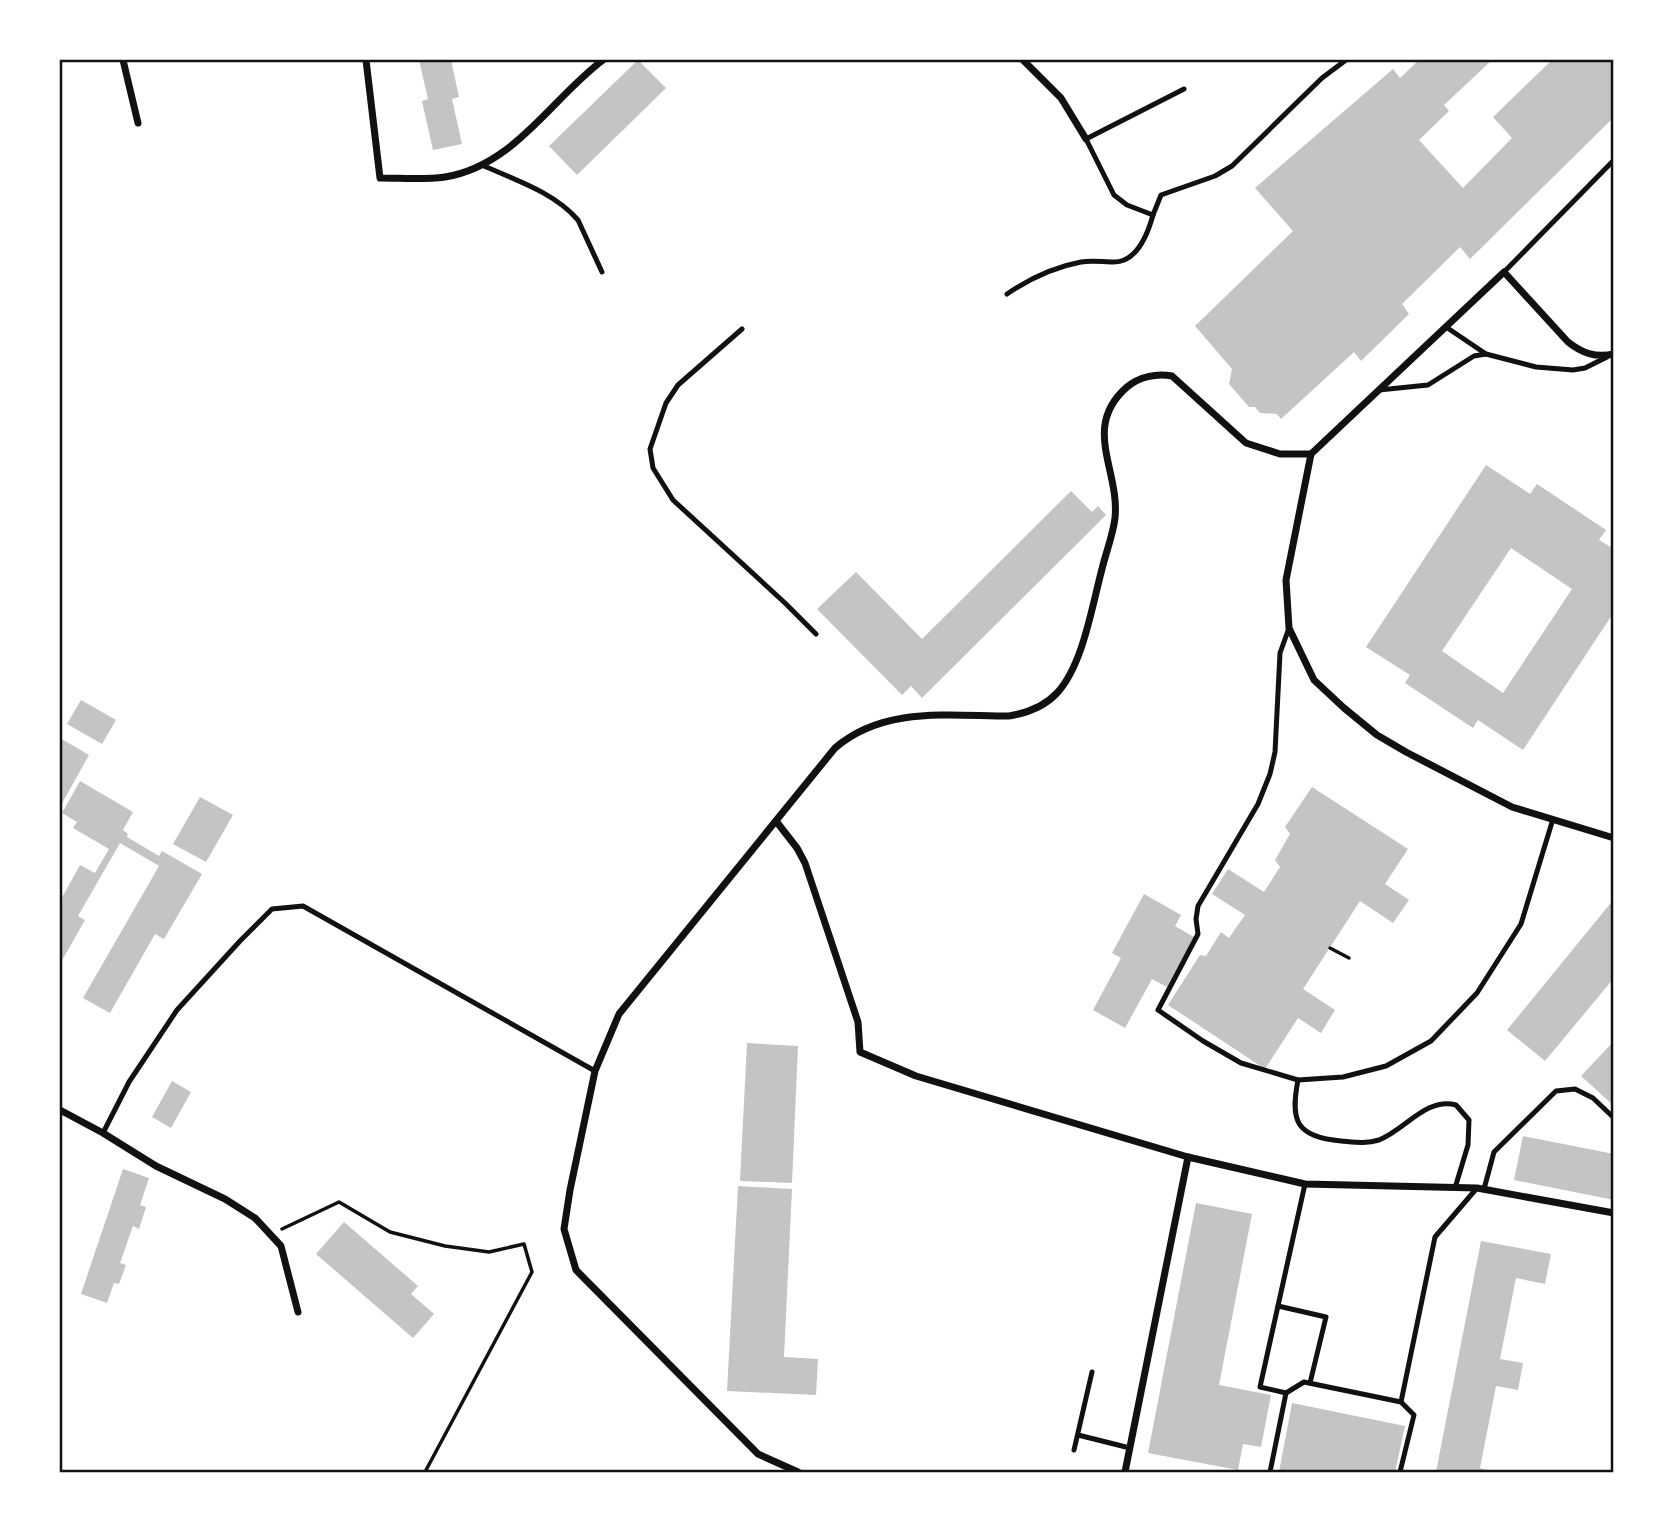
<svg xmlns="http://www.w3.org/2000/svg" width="1673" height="1532" font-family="'DejaVu Sans',sans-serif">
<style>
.building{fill:#c4c4c4;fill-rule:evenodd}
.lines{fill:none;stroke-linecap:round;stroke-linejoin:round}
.path{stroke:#111;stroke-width:3.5}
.service{stroke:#111;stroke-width:5}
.minor{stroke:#111;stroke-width:7}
.neatline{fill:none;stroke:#111;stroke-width:2.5}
</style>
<rect width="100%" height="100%" fill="#fff"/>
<g class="building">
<polygon points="419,60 451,60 459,97 452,99 462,144 433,150 422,101 428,99"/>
<polygon points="638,60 666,88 577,175 549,146"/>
<polygon points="1419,60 1492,60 1444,105 1449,111 1419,140 1463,188 1512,138 1493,117 1552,60 1614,60 1614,117 1470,259 1460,247 1402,304 1409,314 1361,361 1354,352 1281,419 1277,414 1260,413 1255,407 1249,407 1229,384 1232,369 1195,326 1293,231 1255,188 1393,69 1400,78"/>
<path d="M 1486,465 L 1530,494 L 1537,484 L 1606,530 L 1599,540 L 1614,549 L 1614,612 L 1523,750 L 1478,720 L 1473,728 L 1405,683 L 1410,675 L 1366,647 ZM 1511,548 L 1572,589 L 1503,693 L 1442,651 Z"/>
<polygon points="1071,491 1092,512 1098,506 1106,515 922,698 911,686 902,695 817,609 856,572 922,639"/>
<polygon points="81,700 116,720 102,744 67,724"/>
<polygon points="60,738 89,755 60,807"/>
<polygon points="80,781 133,812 123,830 128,834 127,837 159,856 162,851 202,874 164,939 155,934 110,1013 83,998 159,866 120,843 78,916 85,920 60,964 60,901 80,865 95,873 109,849 73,828 77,822 62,813"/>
<polygon points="1312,787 1408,849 1385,884 1409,900 1393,923 1360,901 1303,989 1335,1010 1321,1033 1298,1018 1265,1069 1168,1005 1200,955 1206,956 1221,932 1229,938 1245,915 1212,894 1228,869 1264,892 1280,867 1275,860 1290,834 1285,827"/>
<polygon points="200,797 233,815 206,862 173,844"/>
<polygon points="1144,894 1181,915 1175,926 1194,937 1167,987 1152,979 1125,1028 1093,1010 1121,958 1112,953"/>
<polygon points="1614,899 1614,978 1545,1061 1507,1030"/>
<polygon points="1614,1041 1614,1106 1581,1076"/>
<polygon points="747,1043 798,1046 792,1183 740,1181"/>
<polygon points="172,1081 191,1092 171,1128 152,1117"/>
<polygon points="1523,1136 1614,1154 1614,1200 1514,1180"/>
<polygon points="123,1169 149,1178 140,1205 146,1207 139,1229 133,1226 120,1263 126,1265 119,1284 114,1283 107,1303 81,1294"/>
<polygon points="738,1186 792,1189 784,1357 818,1359 816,1395 727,1391"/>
<polygon points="1196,1203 1252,1214 1219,1385 1271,1395 1261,1447 1243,1444 1238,1470 1148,1453"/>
<polygon points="344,1222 418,1286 411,1294 434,1314 413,1338 316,1254"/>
<polygon points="1481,1241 1551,1254 1545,1284 1516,1278 1500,1359 1523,1363 1518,1390 1496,1386 1480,1468 1495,1472 1436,1472"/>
<polygon points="1292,1403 1405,1426 1395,1472 1279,1472"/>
</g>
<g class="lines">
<g class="path">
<polyline points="1330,948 1349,958"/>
<polyline points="282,1229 339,1202 390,1232 445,1246 489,1252 524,1244 532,1272 425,1472"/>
</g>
<g class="service">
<polyline points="1184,89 1086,139 1114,195 1127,205 1153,215 1161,195 1215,176 1232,166 1322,78 1346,60"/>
<path d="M 482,165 C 515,180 554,192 578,220 L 602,272"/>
<polyline points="1504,272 1614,160"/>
<path d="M 1007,294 C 1029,279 1054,267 1081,262 C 1092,260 1103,262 1114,262 C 1137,262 1148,233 1153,215"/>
<polyline points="1446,327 1486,354 1536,367 1573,370 1585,368 1607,357"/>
<polyline points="742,329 678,385 666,403 650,449 653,468 673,500 785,603 816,634"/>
<polyline points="1379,390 1428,385 1474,356 1486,354"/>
<polyline points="1289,628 1280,653 1275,752 1270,774 1258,804 1198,906 1196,919 1198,934 1158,1010 1203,1041 1241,1063 1298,1080 1343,1077 1386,1066 1431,1041 1477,993 1521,924 1553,819"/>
<path d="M 1298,1080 C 1290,1121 1296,1137 1341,1141 C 1354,1142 1366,1144 1379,1140 C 1405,1130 1426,1097 1456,1105 L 1469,1120 L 1468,1145 L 1455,1188"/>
<polyline points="103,1133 129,1082 177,1010 240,941 272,909 303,906 595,1071"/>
<polyline points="1484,1189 1494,1152 1556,1091 1575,1089 1593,1098 1614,1118"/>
<polyline points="1278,1306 1326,1317 1310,1383"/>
<polyline points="1286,1393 1304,1382 1401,1402 1435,1237 1477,1188"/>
<polyline points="1078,1435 1130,1448"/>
<polyline points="1074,1450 1092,1372"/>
<polyline points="1270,1472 1286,1393 1260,1387 1305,1184"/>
<polyline points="1400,1472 1414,1415 1401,1402"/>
</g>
<g class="minor">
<polyline points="123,60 138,123"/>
<path d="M 366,60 L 380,178 C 401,178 424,180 445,177 C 514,166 551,99 603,60"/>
<polyline points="1023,60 1061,98 1086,139"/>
<polyline points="1311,454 1286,580 1289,628 1314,680 1344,708 1377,735 1406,752 1512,807 1614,838"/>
<polyline points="776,821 797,848 805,863 858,1022 860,1052 916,1076 1188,1157 1305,1184 1477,1188 1614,1213"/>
<polyline points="60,1110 103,1133 156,1166 225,1199 255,1218 281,1246 298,1312"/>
<path d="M 798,1472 L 758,1454 L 576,1270 L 564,1229 L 570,1190 L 595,1071 L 619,1014 L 835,748 C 884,706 949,716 1009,716 C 1027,713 1044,707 1057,693 C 1083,665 1092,606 1102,569 C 1106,552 1113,535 1115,518 C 1120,470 1081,427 1127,387 C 1139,377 1156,373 1172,376 L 1246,443 L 1280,454 L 1311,454 L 1504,272 L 1568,342 C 1582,353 1595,358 1614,354"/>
<polyline points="1125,1472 1188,1157"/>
</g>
</g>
<rect width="1673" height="1532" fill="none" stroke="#ffffff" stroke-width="122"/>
<rect x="61" y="61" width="1551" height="1410" class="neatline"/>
</svg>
